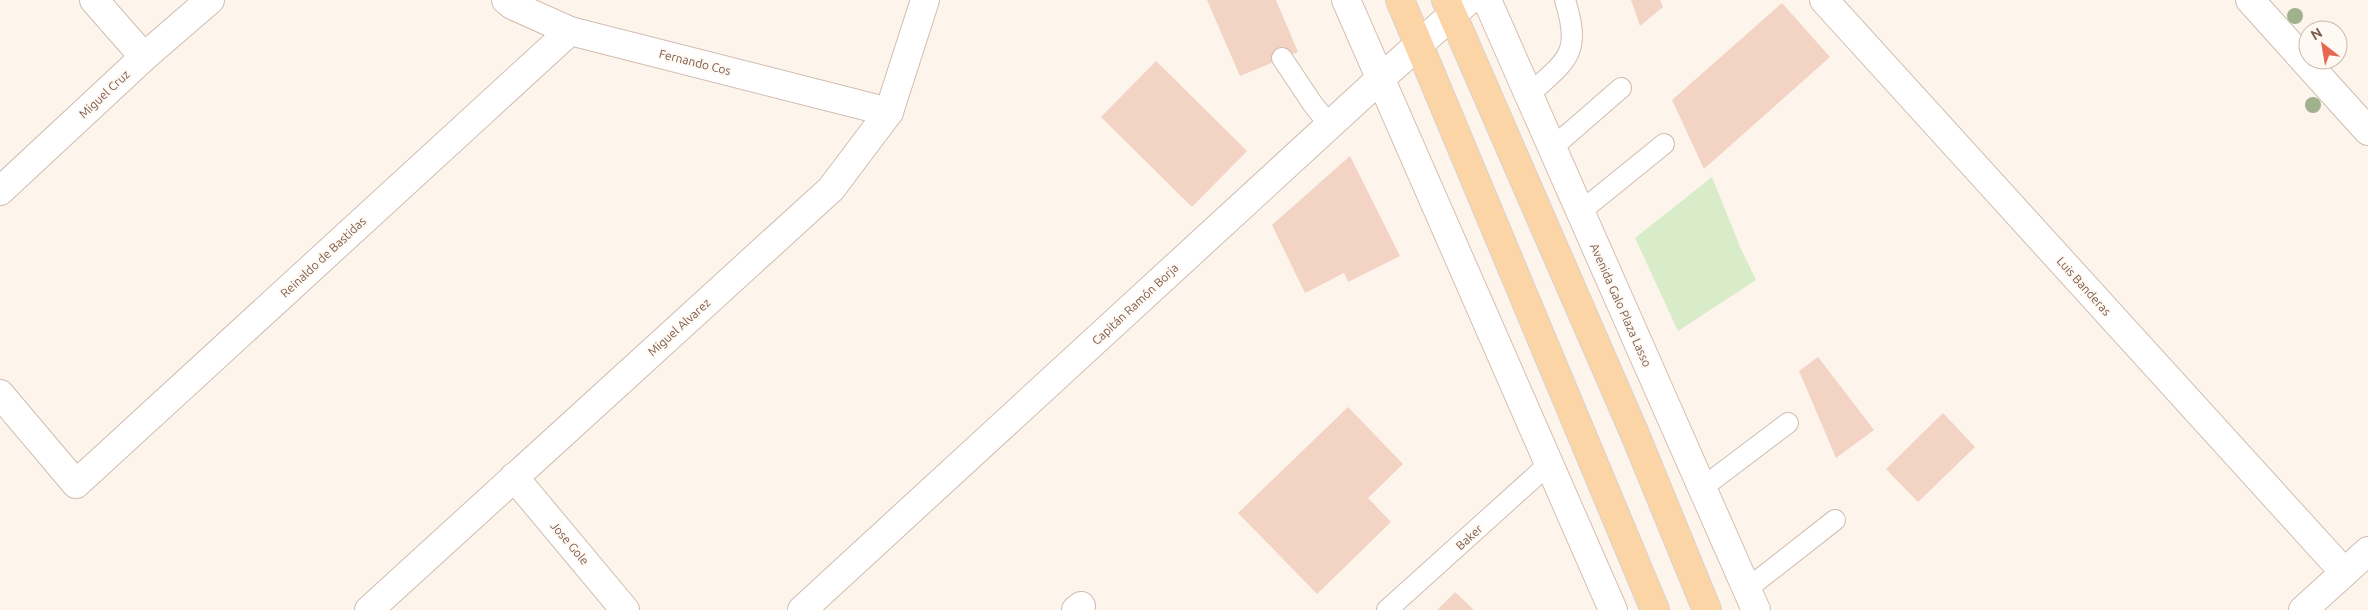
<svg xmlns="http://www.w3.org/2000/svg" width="2368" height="610" font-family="Ubuntu,sans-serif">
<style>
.green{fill:#d9ecc9}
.building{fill:#f3d3c3}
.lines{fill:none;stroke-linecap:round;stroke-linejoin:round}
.service-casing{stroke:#d1bcb0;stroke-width:22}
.minor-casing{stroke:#d1bcb0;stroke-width:30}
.tertiary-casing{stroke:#d1bcb0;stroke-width:30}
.secondary-casing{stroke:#d6beb0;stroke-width:30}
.primary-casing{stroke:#dad1cd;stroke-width:30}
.service{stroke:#fff;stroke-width:20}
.minor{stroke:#fff;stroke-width:28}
.tertiary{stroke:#fff;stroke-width:28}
.secondary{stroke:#fff;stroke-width:28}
.primary{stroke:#fbd5a5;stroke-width:28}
.tree{fill:#a1b18e}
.labels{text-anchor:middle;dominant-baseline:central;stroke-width:4;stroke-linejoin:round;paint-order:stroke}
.street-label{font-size:12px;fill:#7a5a4d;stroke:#fff9f3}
</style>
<rect width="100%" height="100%" fill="#fdf5ec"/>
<polygon class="green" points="1712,177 1741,249 1756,280 1678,331 1635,238"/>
<g class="building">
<polygon points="1207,0 1276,0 1298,52 1240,76"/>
<polygon points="1631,0 1660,0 1663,7 1640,26"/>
<polygon points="1782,3 1830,57 1704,169 1672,100"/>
<polygon points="1156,61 1247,151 1192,207 1101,117"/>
<polygon points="1350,156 1400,256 1348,282 1344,273 1305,293 1272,225"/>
<polygon points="1818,357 1874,430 1836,458 1799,371"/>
<polygon points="1348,407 1403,464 1368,498 1391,522 1317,594 1238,513"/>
<polygon points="1943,413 1975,447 1918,502 1886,469"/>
<polygon points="1455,592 1474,610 1437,610"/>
</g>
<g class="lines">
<defs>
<g id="service">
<polyline points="1282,58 1312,103 1330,126"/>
<path d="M 1529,95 C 1567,59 1582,55 1565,0"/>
<polyline points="1552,148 1621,88"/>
<polyline points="1580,212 1664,144"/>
<polyline points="1702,488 1788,423"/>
<polyline points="1747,589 1835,520"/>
<polyline points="1387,610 1550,463"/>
</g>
<g id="minor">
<polyline points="94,0 144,57"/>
<polyline points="506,0 512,5 570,31 889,112"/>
<polyline points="1824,0 2344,572"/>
<polyline points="2250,0 2368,131"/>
<polyline points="0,191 144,57 210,0"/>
<polyline points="0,394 76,484 570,31"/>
<polyline points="514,477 625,610"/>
<polyline points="369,610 831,189 889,112 925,0"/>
<polyline points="802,610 1381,78"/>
<polyline points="1076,610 1081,606"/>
<polyline points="2303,610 2368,551"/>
</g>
<polyline id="tertiary" points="1381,78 1469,0"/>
<g id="secondary">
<polyline points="1346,0 1613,610"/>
<polyline points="1487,0 1756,610"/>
</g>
<g id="primary">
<polyline points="1400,0 1655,610"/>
<polyline points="1446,0 1634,432 1707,610"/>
</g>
</defs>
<use href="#service" class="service-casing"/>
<use href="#minor" class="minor-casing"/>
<use href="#tertiary" class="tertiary-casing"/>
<use href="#secondary" class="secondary-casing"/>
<use href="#primary" class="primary-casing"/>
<use href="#service" class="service"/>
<use href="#minor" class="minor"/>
<use href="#tertiary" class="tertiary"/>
<use href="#secondary" class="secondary"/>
<use href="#primary" class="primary"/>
</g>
<g class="tree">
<circle cx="2295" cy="16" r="8"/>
<circle cx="2313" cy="105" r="8"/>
</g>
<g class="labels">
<g class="street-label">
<text transform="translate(695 62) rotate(14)">Fernando Cos</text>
<text transform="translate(104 94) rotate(-43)">Miguel Cruz</text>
<text transform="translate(323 257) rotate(-43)">Reinaldo de Bastidas</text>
<text transform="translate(2084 286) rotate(48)">Luis Banderas</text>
<text transform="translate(1135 304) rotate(-43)">Capitán Ramón Borja</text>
<text transform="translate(1621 305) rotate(66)">Avenida Galo Plaza Lasso</text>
<text transform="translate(679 327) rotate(-42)">Miguel Alvarez</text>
<text transform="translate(1469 537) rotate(-42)">Baker</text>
<text transform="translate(570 543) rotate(50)">Jose Gole</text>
</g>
</g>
<g transform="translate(2323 45) rotate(329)"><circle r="24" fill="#fff9f3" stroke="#cab9b1"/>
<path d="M0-4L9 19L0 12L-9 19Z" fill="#e76851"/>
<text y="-8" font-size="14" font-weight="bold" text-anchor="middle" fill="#7a5a4d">N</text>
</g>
</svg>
